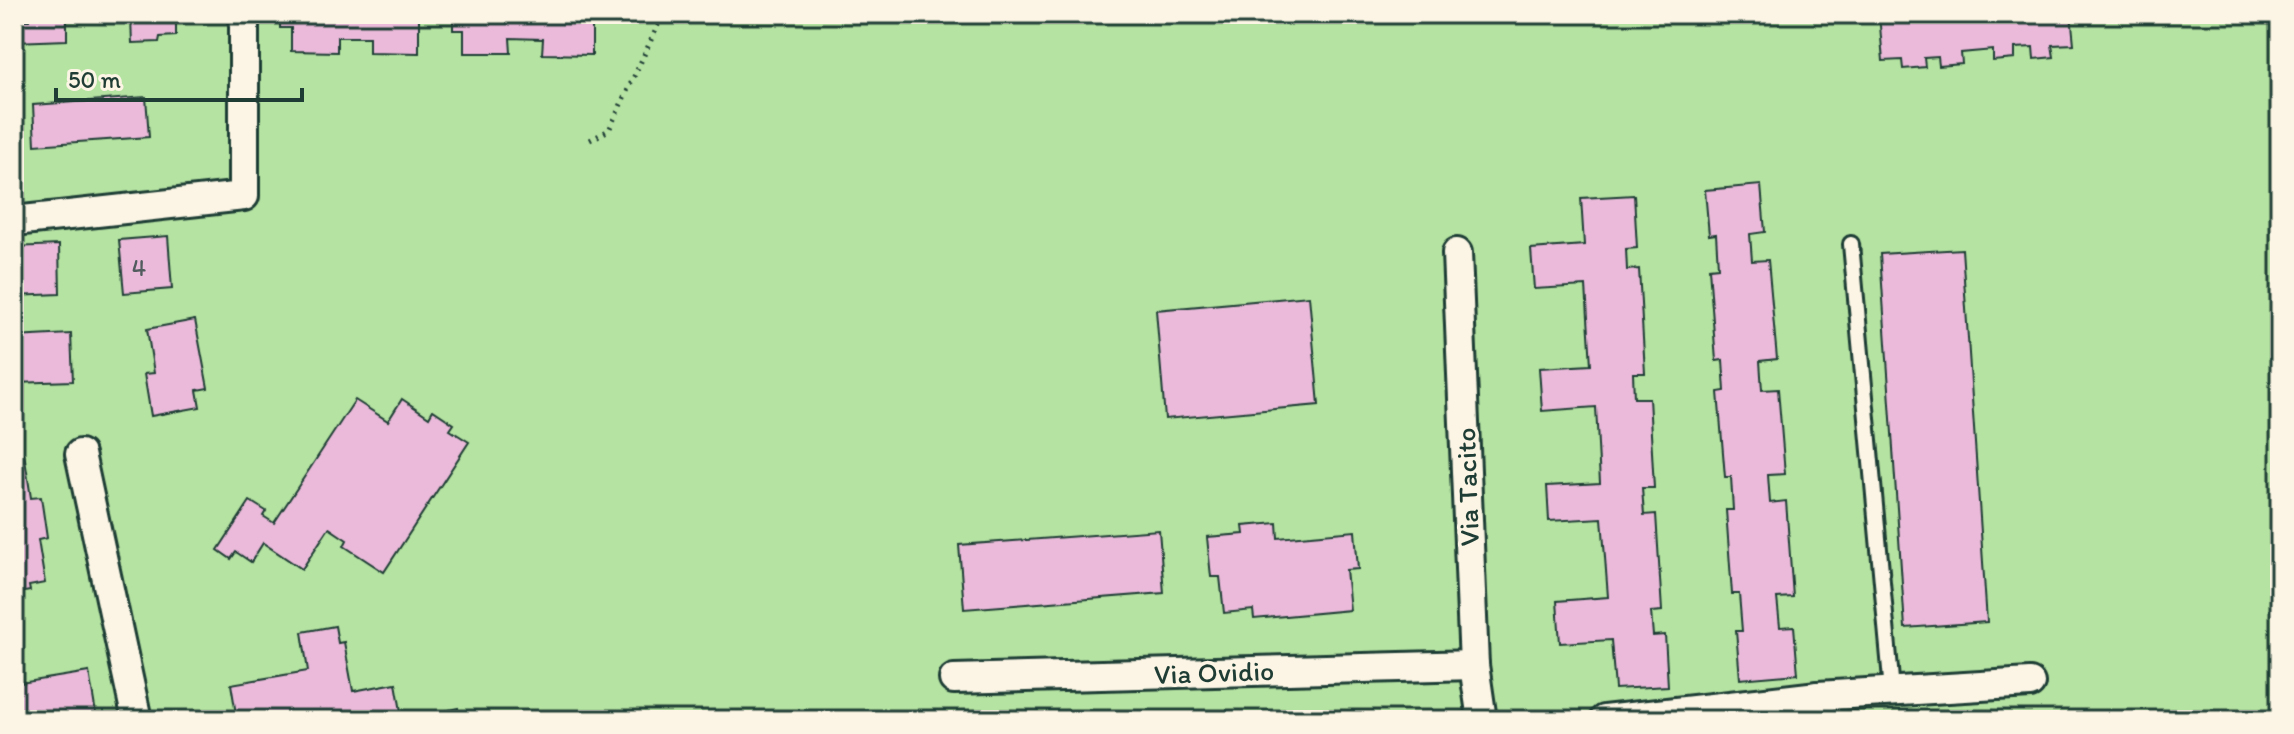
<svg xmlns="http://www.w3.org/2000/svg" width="2294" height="734" font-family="Itim,sans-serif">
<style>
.green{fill:#b5e3a2;stroke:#6a906b;stroke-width:2}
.building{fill:#ebbada;stroke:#1f3d34;stroke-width:2}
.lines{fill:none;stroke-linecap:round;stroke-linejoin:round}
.service-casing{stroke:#1f3d34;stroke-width:20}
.minor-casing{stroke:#1f3d34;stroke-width:34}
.path{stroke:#1f3d34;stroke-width:5;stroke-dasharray:2 6;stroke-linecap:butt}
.service{stroke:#fcf5e5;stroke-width:14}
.minor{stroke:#fcf5e5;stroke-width:28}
.labels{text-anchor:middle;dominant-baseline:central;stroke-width:7;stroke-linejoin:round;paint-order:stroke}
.number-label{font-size:24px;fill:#525c5e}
.street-label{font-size:28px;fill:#1f3d34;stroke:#fcf5e5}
</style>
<rect width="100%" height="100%" fill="#fcf5e5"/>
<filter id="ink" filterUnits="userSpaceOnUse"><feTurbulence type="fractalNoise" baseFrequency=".0125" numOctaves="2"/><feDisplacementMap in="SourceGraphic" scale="16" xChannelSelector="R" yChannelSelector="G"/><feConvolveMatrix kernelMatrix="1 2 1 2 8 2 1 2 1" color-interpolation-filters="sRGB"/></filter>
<g filter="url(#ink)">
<rect class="green" x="14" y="14" width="2266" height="706"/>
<g class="building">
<polygon points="30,14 176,14 176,36 160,37 159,42 132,43 131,19 67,21 67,40 14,42 14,20 30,20"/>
<polygon points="280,14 419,14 419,53 369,52 369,37 337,37 337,52 291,51 291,28 280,28"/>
<polygon points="453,14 592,14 592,55 542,54 543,39 510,38 511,53 464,53 464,30 453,30"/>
<polygon points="1879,14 2071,14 2074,44 2052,45 2054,57 2034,59 2033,47 2015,48 2015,59 1993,61 1993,50 1961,53 1962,64 1939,66 1938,57 1924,58 1925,67 1903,69 1902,60 1883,61"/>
<polygon points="2262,14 2280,14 2280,32 2279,21 2262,22"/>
<polygon points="146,97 149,137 35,145 33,105"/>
<polygon points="1761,185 1765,232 1750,234 1752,261 1768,260 1777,359 1760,361 1762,390 1778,389 1785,474 1768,475 1770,503 1786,501 1793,597 1777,598 1780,627 1794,626 1798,674 1740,679 1736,631 1742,631 1739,594 1732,594 1726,510 1733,510 1731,477 1725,477 1718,392 1725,391 1723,360 1716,361 1709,268 1718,267 1716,234 1709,235 1705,190"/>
<polygon points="1634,195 1637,248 1626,249 1627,270 1639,269 1645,373 1633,373 1634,398 1649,398 1654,488 1642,488 1644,515 1656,514 1662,611 1651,612 1653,636 1665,635 1668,686 1615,689 1611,640 1560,643 1557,601 1608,597 1602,518 1549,521 1547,486 1600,483 1596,407 1542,411 1539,368 1591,365 1586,286 1534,289 1531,249 1584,245 1581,198"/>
<polygon points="168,236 172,289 124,293 119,240"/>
<polygon points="59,245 60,294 14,296 14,247"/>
<polygon points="1962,249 1987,622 1905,628 1880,254"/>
<polygon points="1309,296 1319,405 1165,419 1156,310"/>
<polygon points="195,320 208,388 197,390 200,407 151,416 144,374 154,373 147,329"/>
<polygon points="71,334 73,381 14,383 14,337"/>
<polygon points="402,399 429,417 433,410 454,424 450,430 469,442 384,572 344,546 347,540 329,528 302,569 263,543 251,562 236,552 231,559 218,550 250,501 266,511 263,516 274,523 355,400 388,421"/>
<polygon points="24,453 31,498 41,497 47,538 38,540 45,583 29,586 30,591 14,594 14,455"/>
<polygon points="1277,523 1278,538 1355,531 1358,569 1346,570 1350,610 1254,619 1253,610 1224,613 1220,577 1211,577 1207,537 1244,534 1243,526"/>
<polygon points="1159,530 1164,593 964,609 959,545"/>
<polygon points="335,626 338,643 344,642 353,691 396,683 402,717 387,720 312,720 311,717 289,720 288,714 257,720 237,720 231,684 308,671 302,632"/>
<polygon points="89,672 97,720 14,720 14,684"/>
<polygon points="458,708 460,720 433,720 431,714"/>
<polygon points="1440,712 1442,720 1401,720"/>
</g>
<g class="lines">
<defs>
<polyline id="service" points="1851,244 1892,691"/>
<g id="minor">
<polyline points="14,221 244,196 244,14"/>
<polyline points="1457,253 1474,665 1482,720"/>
<polyline points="80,454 137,720"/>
<polyline points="954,679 1474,665"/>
<polyline points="1818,696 2030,683"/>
<polyline points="1604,720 1818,696 1820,720"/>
</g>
</defs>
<use href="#service" class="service-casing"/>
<use href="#minor" class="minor-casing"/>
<polyline class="path" points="590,140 609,130 659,23 672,14"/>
<use href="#service" class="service"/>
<use href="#minor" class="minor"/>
</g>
</g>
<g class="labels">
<g class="number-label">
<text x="139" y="267">4</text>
</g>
<g class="street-label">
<text transform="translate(1467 487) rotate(-92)">Via Tacito</text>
<text transform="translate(1214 672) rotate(-2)">Via Ovidio</text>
</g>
</g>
<rect width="2294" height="734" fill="none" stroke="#fcf5e5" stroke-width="48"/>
<rect x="24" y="24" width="2246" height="686" fill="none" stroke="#1f3d34" stroke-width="3" filter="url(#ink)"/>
<path d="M56 88v12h246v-12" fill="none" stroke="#1f3d34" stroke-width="4"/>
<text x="68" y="88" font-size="24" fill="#1f3d34" stroke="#fcf5e5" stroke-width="6" paint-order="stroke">50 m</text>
</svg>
